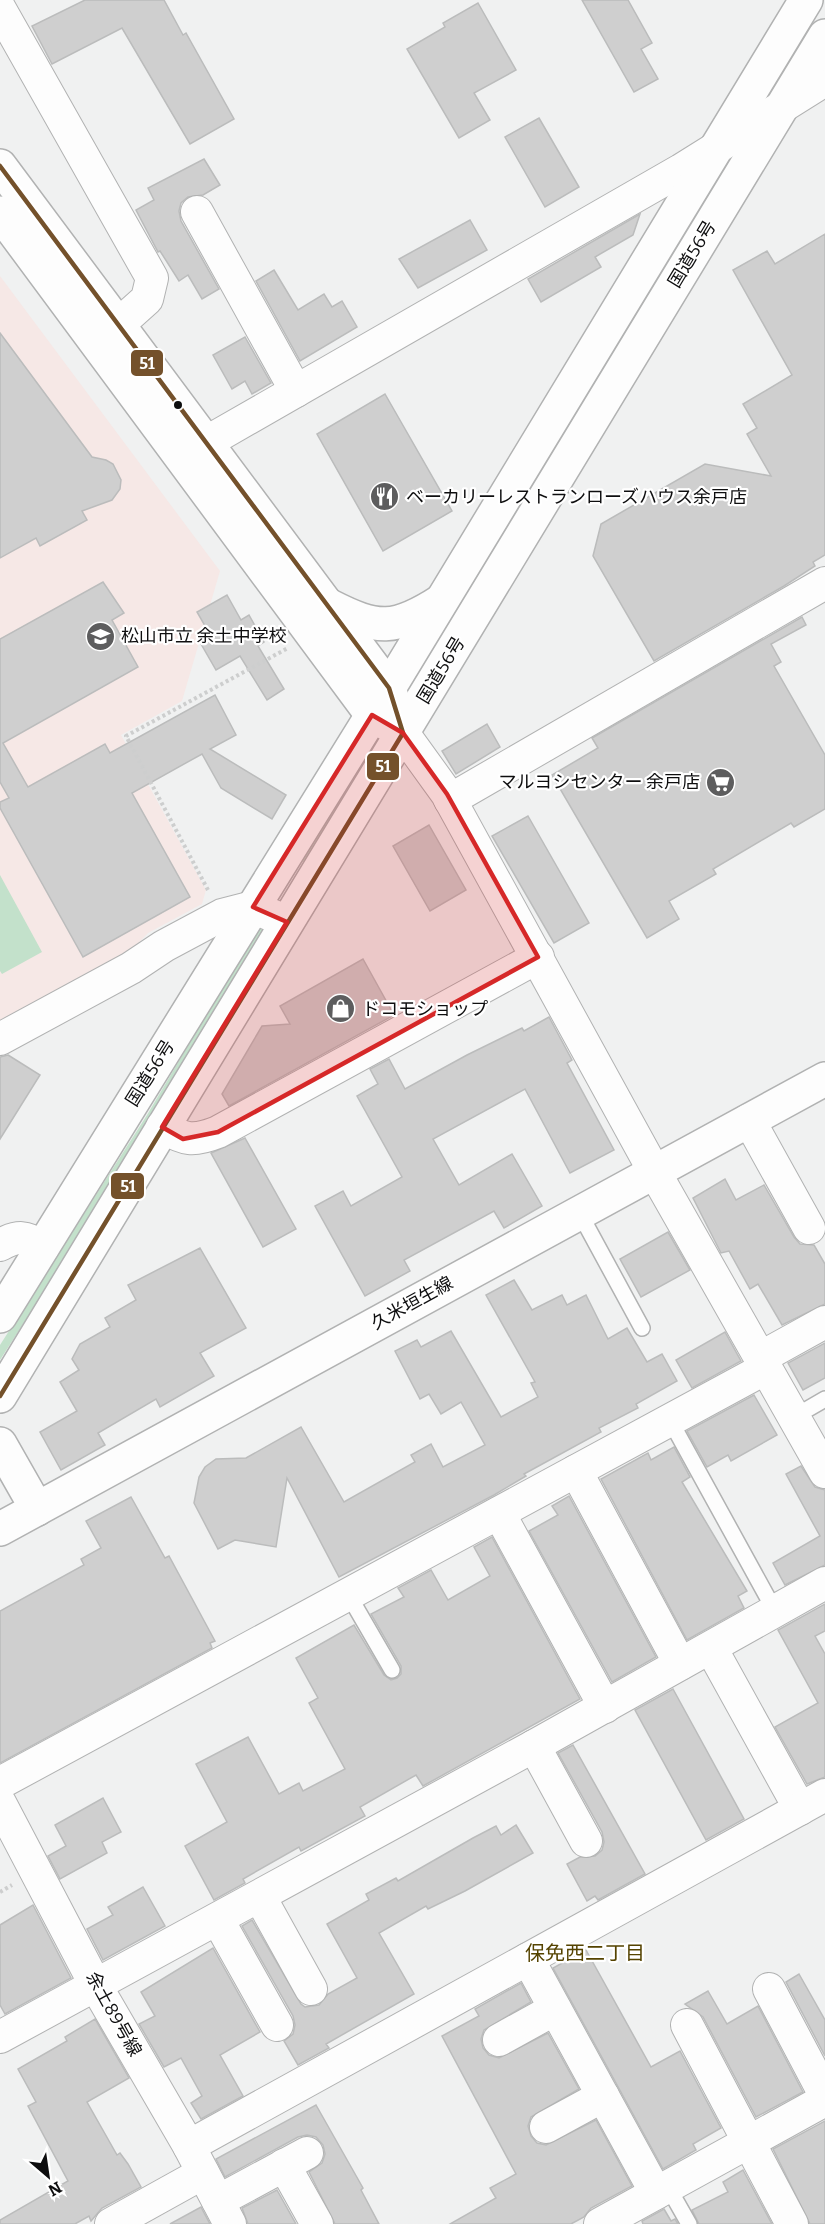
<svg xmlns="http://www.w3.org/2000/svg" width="825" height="2224" font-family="Bitter,'Noto Sans JP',serif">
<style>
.education{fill:#f6e8e6}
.green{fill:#c3e1cb}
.building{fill:#cfcfcf;stroke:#bbbcbc;stroke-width:1.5}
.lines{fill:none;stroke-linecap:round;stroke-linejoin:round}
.lane-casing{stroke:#b1b2b2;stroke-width:18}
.street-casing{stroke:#b1b2b2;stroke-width:34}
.secondary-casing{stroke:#b1b2b2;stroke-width:36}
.highway-casing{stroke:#b1b2b2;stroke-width:36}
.path{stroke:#cdcece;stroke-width:4;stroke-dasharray:3 3;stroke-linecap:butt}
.lane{stroke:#fdfdfd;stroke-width:15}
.street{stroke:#fdfdfd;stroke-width:32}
.secondary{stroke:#fdfdfd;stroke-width:33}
.highway{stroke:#fdfdfd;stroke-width:33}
.bus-1-casing{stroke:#fff;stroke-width:9}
.bus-1{stroke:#74512b;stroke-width:4.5}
.marked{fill:#d62828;fill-opacity:0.2;stroke:#d62828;stroke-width:4.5;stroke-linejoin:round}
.bus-dot{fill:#0e0e0f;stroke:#fff;stroke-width:2}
.labels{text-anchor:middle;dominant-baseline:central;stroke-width:4.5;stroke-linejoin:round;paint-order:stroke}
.street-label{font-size:18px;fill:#0e0e0f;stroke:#fff}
.poi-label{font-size:18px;fill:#0e0e0f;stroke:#fff;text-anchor:start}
.neighbourhood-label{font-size:20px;fill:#554300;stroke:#fff}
.line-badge{stroke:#fff;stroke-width:2}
.badge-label{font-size:16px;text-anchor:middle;font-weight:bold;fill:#fff}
</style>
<rect width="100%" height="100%" fill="#f0f1f1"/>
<polygon class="education" points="0,276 220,571 182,701 121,735 206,890 202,904 148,933 118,964 0,1029"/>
<g class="green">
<polygon points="345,787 347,792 307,860 301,862 300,860"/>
<polygon points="0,875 42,952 2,974 0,971"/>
<polygon points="261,928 264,932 153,1121 0,1360 0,1345 147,1115 257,929"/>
</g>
<g class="building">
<polygon points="85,0 164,0 183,35 186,33 234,119 190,144 122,28 52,64 32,26"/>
<polygon points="582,0 628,0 652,43 641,49 658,79 634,92"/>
<polygon points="478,3 516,70 474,93 490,120 459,138 407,49 445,27 443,23"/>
<polygon points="539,118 579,187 545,207 505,137"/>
<polygon points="204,159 220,185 203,195 188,197 181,203 179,211 181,221 219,289 202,299 188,275 179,281 160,251 158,252 136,210 154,200 148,188"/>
<polygon points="640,214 633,235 595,257 601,267 541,302 528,279"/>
<polygon points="470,220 487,250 418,288 399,259"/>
<polygon points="825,234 825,555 813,562 815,566 784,586 654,661 593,556 601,524 705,464 771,476 747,434 757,428 743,404 792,375 733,270 767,251 775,264"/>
<polygon points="274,270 298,310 324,294 332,307 342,301 357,327 300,361 256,281"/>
<polygon points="0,333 92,457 106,460 113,464 121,480 120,489 112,500 82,511 87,520 40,546 36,538 0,558"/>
<polygon points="245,337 271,383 252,394 245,381 232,389 213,355"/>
<polygon points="385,394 452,511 383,551 317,434"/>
<polygon points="103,582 124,613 112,620 138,667 3,743 28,787 105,744 110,753 215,695 236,735 210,749 286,795 272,819 221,788 202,754 132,793 190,897 83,957 0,808 0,802 9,798 0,782 0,639"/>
<polygon points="227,595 241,620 249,615 264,642 258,646 284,689 267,700 240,656 216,670 197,637 208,631 197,612"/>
<polygon points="802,617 806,625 771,644 781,662 774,666 825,755 825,809 794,827 791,823 713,869 716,874 669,901 679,919 647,938 552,775 598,748 592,738"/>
<polygon points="487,724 500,747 456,774 442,751"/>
<polygon points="528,816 589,923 554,943 492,836"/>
<polygon points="429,825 466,890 430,911 393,846"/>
<polygon points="363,959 394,1015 229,1106 222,1094 262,1026 290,1024 280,1006"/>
<polygon points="549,1017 572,1060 567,1063 614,1150 570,1173 525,1089 433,1139 459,1185 512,1154 542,1206 504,1228 494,1211 404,1260 410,1271 365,1296 315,1206 343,1191 351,1206 402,1177 357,1096 378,1084 370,1069 389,1059 405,1089 467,1055 522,1028 524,1031"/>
<polygon points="8,1055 40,1075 0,1139 0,1057"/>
<polygon points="245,1138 296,1229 263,1247 211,1153"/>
<polygon points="725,1179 736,1200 764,1185 794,1237 800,1244 814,1245 825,1264 825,1304 782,1325 758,1284 750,1289 729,1251 721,1253 693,1198"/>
<polygon points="668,1232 690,1270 641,1297 620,1259"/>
<polygon points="200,1248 246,1328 200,1353 214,1376 160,1407 156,1399 98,1433 105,1445 61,1470 40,1432 77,1411 60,1382 79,1370 72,1359 80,1344 110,1327 105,1318 136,1300 128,1285"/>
<polygon points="514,1280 532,1310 562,1295 567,1305 586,1295 608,1339 627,1328 647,1362 662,1354 677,1381 636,1404 638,1408 599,1428 601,1432 524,1474 526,1476 494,1495 339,1577 287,1478 276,1547 235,1540 218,1549 194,1503 199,1477 205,1467 216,1459 246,1458 301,1427 344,1502 415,1462 411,1455 431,1444 443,1467 485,1445 461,1402 441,1414 429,1394 420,1399 395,1351 417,1340 421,1347 451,1331 501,1417 538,1397 531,1383 535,1382 486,1295"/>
<polygon points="725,1332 741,1361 692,1388 676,1360"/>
<polygon points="825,1343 825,1378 803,1390 788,1363"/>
<polygon points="754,1395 777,1435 731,1461 728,1455 707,1467 687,1431"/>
<polygon points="674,1447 690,1477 682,1482 747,1591 738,1596 744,1608 687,1640 601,1479 648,1453 651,1460"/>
<polygon points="801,1466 815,1487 825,1490 825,1565 785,1585 773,1563 820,1536 786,1474"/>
<polygon points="569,1496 656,1657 612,1682 529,1531 558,1515 552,1506"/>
<polygon points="131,1497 165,1558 169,1556 215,1641 210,1643 212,1648 0,1763 0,1611 84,1565 81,1559 101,1548 86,1521"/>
<polygon points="492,1537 580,1699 423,1786 416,1775 360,1807 365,1816 301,1851 299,1847 243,1879 245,1883 214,1900 185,1846 227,1822 196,1764 248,1737 279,1794 299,1783 303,1791 345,1769 309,1703 318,1698 296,1658 354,1625 384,1675 391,1680 397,1678 401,1674 401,1666 371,1614 404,1597 398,1588 431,1570 448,1600 490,1576 474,1547"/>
<polygon points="825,1604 825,1631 815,1636 825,1654 825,1777 807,1784 775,1727 818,1703 778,1630"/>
<polygon points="673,1689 744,1819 706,1840 635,1710"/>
<polygon points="573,1745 645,1874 598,1900 595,1896 587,1901 567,1864 580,1857 595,1856 602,1850 604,1842 602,1832 558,1753"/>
<polygon points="103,1798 121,1832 102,1842 107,1853 60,1879 48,1856 66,1846 55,1825"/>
<polygon points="516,1825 533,1853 465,1891 428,1909 426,1906 379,1933 414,1994 326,2044 329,2048 298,2065 284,2041 293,2034 295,2025 293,2016 242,1926 252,1920 301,2004 305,2007 319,2005 328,1994 357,1978 327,1924 369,1900 366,1894 396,1878 398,1881 473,1838 496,1826 501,1835"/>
<polygon points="143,1887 165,1926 103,1960 87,1929 113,1915 108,1907"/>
<polygon points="33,1905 71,1978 5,2014 0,2005 0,1925"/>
<polygon points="213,1948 260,2032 220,2055 243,2096 201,2119 191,2103 202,2096 181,2058 164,2067 139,2024 155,2016 141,1992"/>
<polygon points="586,1950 651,2067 680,2051 721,2128 693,2144 696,2150 663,2169 553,1968"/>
<polygon points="799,1974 825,2020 825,2056 786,1982"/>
<polygon points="521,1983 531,2002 484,2030 481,2039 483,2048 489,2055 499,2058 548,2033 579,2089 531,2117 528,2126 531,2136 537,2143 546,2145 596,2120 632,2186 591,2208 584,2217 571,2224 450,2224 496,2198 490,2188 516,2174 442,2036 479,2016 475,2009"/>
<polygon points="708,1991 727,2024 758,2006 803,2092 756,2117 703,2017 685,2004"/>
<polygon points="95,2019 129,2078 87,2102 117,2155 120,2153 128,2164 141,2187 102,2208 91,2221 89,2216 75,2224 0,2224 0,2220 68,2181 28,2106 36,2102 18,2069 67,2041 65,2037"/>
<polygon points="316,2105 363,2188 361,2190 379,2224 335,2224 309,2172 322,2163 325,2154 323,2145 316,2137 307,2135 298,2137 225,2177 216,2159"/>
<polygon points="825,2121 825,2224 810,2224 773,2149"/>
<polygon points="743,2170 772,2224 699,2224 692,2210 728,2192 723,2182"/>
<polygon points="277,2190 296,2224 248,2224 242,2208"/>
<polygon points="201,2207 210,2224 170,2224"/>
<polygon points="664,2209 671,2221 675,2219 678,2224 643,2224 642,2221"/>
</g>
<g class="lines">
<defs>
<g id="lane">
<polyline points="579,1212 642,1328"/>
<polyline points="794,1417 825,1399"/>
<polyline points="670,1420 775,1611"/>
<polyline points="348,1594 392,1670"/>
<polyline points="668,2187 689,2224"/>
</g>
<g id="street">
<polyline points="0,9 152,278 147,299 99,342"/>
<polyline points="197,212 296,391"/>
<polyline points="207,442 681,170 825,80"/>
<polyline points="403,733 447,794 654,1171 825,1472"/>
<polyline points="450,800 825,583"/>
<polyline points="0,1039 131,968 164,946 222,915 253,907 287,922"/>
<polyline points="749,1120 809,1228"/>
<path d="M 162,1127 C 185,1140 193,1142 218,1132 L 538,957"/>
<path d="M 0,1245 C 18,1235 26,1236 43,1247"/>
<polyline points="760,1358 825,1322"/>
<polyline points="576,1471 680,1664"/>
<polyline points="499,1513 605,1707"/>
<polyline points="711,1648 800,1809"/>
<polyline points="534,1746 586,1841"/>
<polyline points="0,1783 766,1368"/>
<polyline points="0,1803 96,1986 189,2146 230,2224"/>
<polyline points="260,1897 311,1989"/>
<polyline points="218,1920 277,2025"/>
<polyline points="528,1959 656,2193"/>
<polyline points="769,1989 825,2095"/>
<polyline points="687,2025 792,2224"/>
<polyline points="0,2037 534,1746 825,1583"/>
<polyline points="499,2040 555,2009"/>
<polyline points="546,2127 603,2096"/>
<polyline points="189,2146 825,1795"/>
<polyline points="284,2165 317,2224"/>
<polyline points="218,2201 307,2153"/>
<polyline points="111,2224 203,2173"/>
<polyline points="600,2224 825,2100"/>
</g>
<g id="secondary">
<polyline points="0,166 389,688 403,733"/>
<polyline points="0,213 372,715 396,729"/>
<path d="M 330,606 C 377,630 395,631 441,601"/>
<polyline points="0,1529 825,1079"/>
</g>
<g id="highway">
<polyline points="0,1316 389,688 806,0"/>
<polyline points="0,1396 825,36"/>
<polyline points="0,1444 37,1509"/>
</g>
</defs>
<use href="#lane" class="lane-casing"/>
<use href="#street" class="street-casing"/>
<use href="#secondary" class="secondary-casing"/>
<use href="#highway" class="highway-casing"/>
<g class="path">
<polyline points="208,890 126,736 288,648"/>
<polyline points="0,1892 12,1885"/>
</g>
<use href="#lane" class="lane"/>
<use href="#street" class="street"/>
<use href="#secondary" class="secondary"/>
<use href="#highway" class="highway"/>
<defs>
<polyline id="bus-1" points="0,166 389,688 403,733 0,1396"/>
</defs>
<use href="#bus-1" class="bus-1-casing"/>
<use href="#bus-1" class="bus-1"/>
</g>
<path class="marked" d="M 372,715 L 403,733 L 447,794 L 538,957 L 218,1132 L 183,1139 L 162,1127 L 287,922 L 253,907 Z"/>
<defs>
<symbol id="restaurant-disc" viewBox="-11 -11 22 22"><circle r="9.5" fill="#5d5d5e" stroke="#fff"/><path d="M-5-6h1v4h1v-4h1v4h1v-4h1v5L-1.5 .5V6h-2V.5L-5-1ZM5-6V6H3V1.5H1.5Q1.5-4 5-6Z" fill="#fff"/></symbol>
<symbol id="school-disc" viewBox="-11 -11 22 22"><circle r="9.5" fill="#5d5d5e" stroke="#fff"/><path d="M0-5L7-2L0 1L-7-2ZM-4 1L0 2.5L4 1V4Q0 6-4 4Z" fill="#fff"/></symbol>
<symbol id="supermarket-disc" viewBox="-11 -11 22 22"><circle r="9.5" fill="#5d5d5e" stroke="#fff"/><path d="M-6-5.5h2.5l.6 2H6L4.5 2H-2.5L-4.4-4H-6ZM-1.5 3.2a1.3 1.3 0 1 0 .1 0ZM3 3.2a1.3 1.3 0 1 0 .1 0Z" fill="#fff"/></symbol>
<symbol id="shop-disc" viewBox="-11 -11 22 22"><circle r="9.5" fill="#5d5d5e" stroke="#fff"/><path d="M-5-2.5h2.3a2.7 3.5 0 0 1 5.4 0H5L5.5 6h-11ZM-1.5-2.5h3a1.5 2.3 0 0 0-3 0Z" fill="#fff"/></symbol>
</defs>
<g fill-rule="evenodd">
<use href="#restaurant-disc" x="368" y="480" width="33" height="33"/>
<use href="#school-disc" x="84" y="620" width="33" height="33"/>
<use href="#supermarket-disc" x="704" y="766" width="33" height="33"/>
<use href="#shop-disc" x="324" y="992" width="33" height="33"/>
</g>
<circle class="bus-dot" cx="178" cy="405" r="5"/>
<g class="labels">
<g class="street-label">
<text transform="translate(692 254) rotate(-59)">国道56号</text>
<text transform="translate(441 670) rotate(-59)">国道56号</text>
<text transform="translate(150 1073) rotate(-58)">国道56号</text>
<text transform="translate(412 1303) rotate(-29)">久米垣生線</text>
<text transform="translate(114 2014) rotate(61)">余土89号線</text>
</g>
<g class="poi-label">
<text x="406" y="497">ベーカリーレストランローズハウス余戸店</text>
<text x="121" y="636">松山市立 余土中学校</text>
<text x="700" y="782" text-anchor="end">マルヨシセンター 余戸店</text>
<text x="362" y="1009">ドコモショップ</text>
</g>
<g class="neighbourhood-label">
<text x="585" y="1953">保免西二丁目</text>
</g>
</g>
<g class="line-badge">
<rect x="130" y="349" width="34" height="28" rx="6" fill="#74512b"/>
<rect x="366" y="752" width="34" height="29" rx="6" fill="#74512b"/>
<rect x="110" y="1172" width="35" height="28" rx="6" fill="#74512b"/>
</g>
<g class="badge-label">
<text x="147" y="369">51</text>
<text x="383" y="772">51</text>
<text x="128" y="1192">51</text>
</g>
<g transform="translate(48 2176) rotate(151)" stroke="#ffffff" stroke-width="4.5" paint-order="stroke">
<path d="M0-4.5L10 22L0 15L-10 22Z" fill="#0e0e0f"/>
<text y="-9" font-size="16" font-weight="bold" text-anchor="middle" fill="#0e0e0f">N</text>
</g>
</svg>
